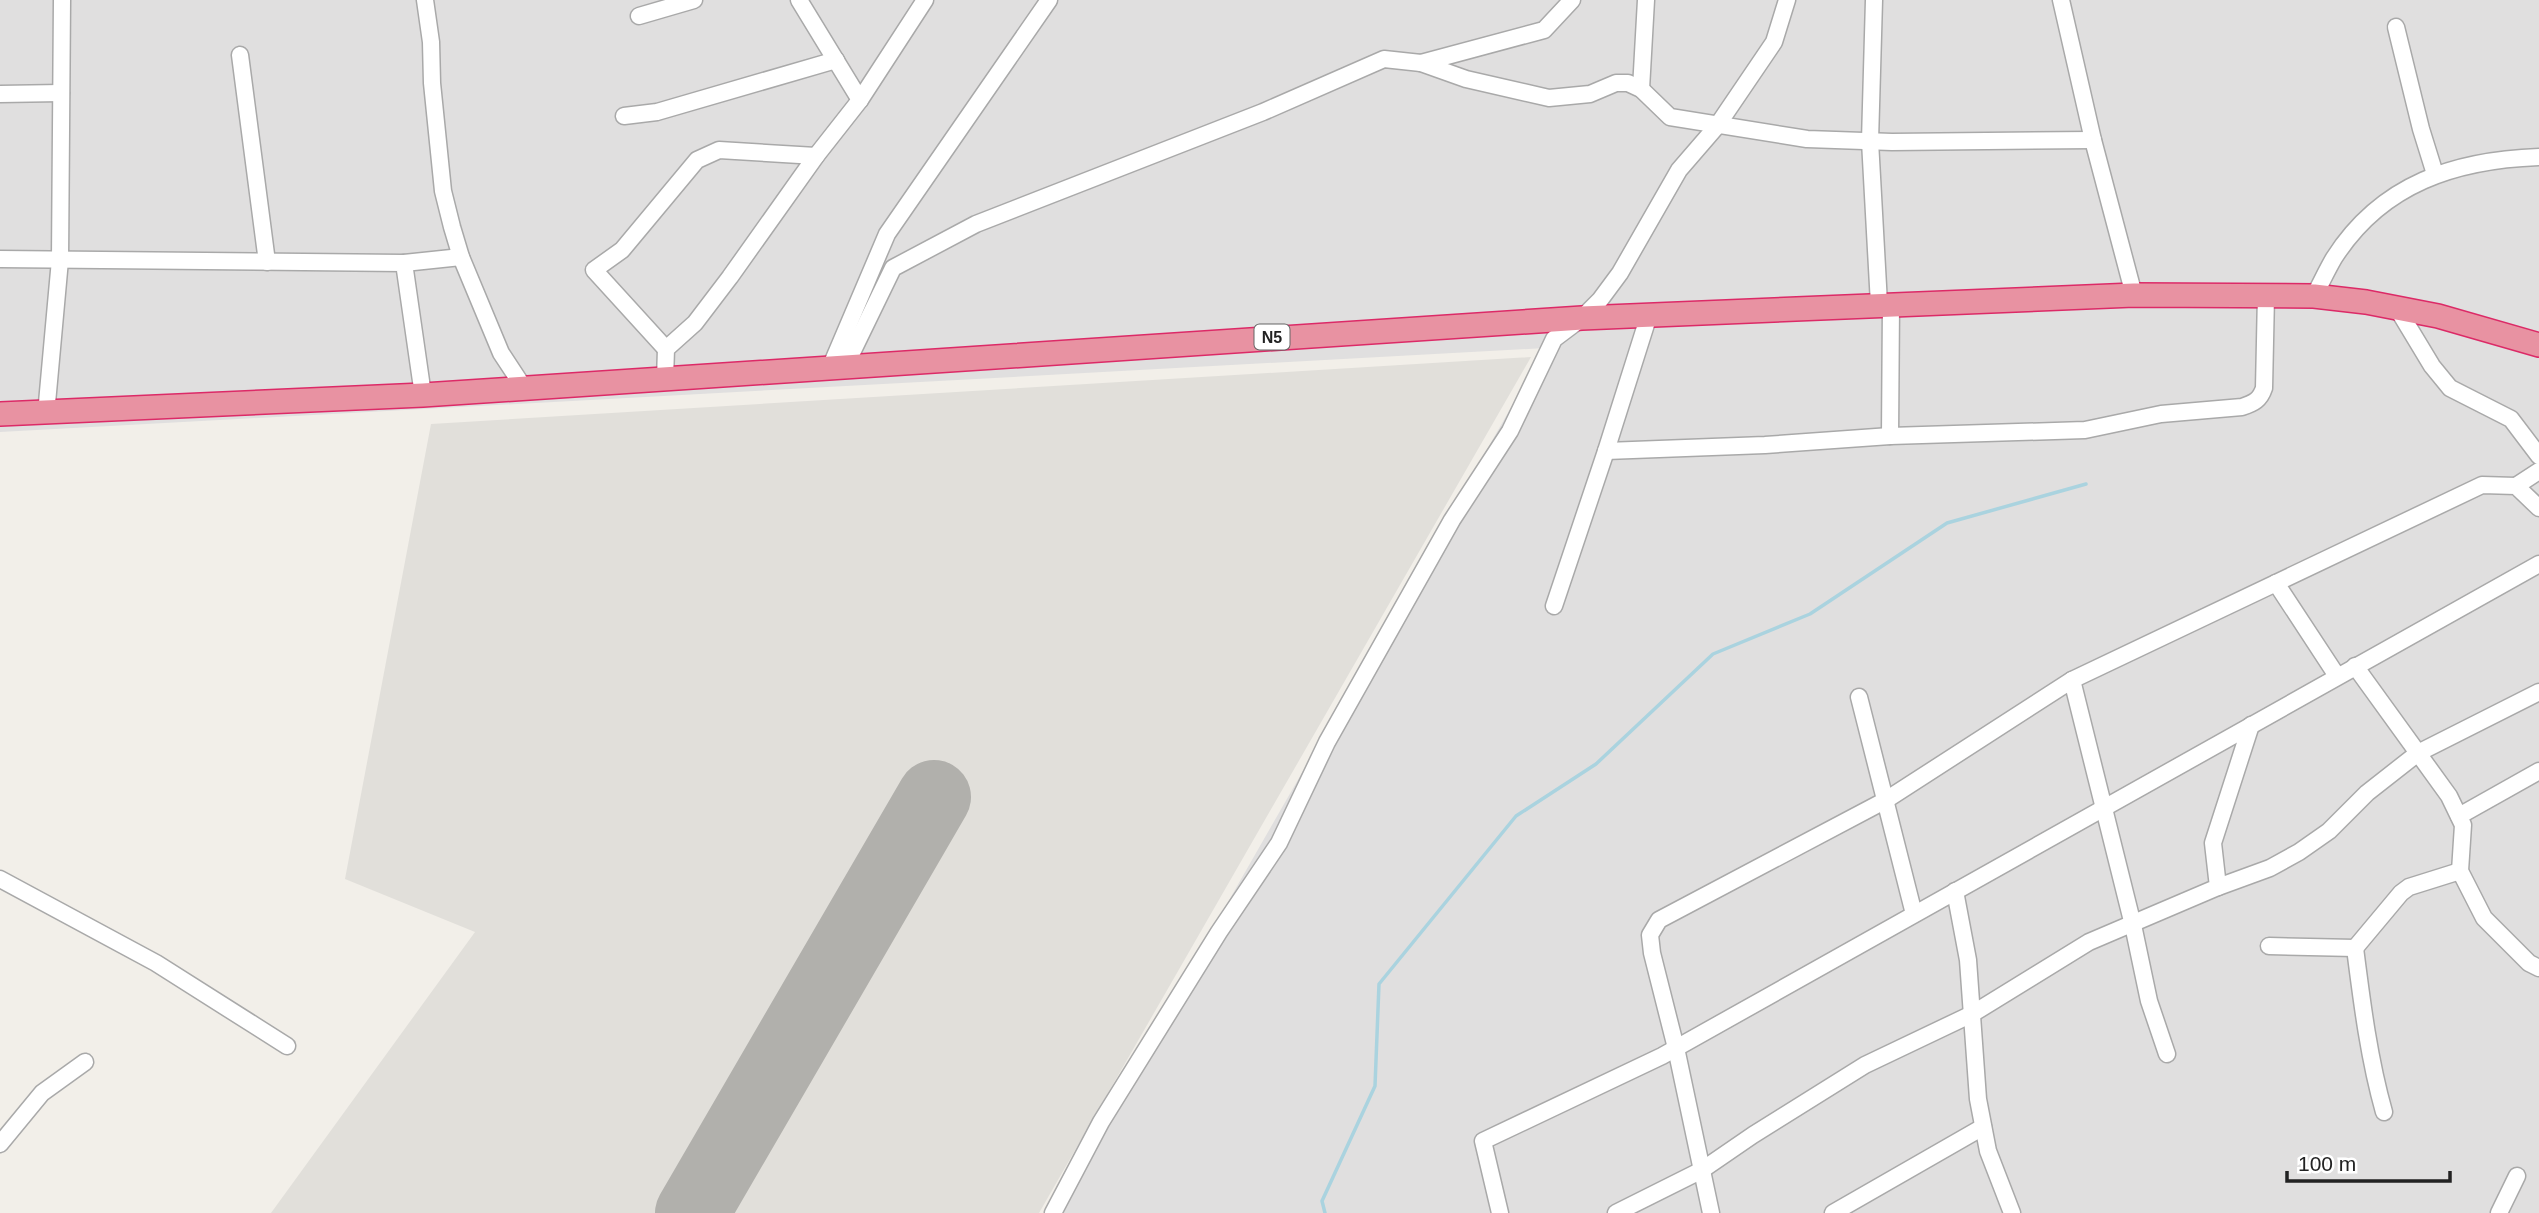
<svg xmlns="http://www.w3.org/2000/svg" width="2539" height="1213" font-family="Helvetica,sans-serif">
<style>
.residential{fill:#e0dfdf}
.airport{fill:#e1dfda}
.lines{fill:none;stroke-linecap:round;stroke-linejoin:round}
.stream{stroke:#aad3df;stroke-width:3.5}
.runway{stroke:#b1b0ac;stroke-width:74}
.minor-casing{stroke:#a9a9a9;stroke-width:19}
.highway-casing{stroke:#dc2a67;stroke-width:26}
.minor{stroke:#fff;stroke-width:16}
.highway{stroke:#e892a2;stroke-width:23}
.labels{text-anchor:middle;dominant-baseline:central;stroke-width:7;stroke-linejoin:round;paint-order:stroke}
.shield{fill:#fff;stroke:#646464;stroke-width:2}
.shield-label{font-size:16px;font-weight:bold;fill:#222}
</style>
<rect width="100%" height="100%" fill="#f2efe9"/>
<polygon class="residential" points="0,0 2539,0 2539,1213 1050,1213 1545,348 0,432"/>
<polygon class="airport" points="1531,357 1039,1213 271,1213 475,932 345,879 431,424"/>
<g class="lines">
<polyline class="stream" points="1325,1213 1322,1201 1375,1086 1379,984 1516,816 1596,764 1713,654 1810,614 1947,523 2086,484"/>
<polyline class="runway" points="692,1213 934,797"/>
<defs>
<g id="minor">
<polyline points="425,0 431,42 432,83 443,191 452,227 461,257 501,353 524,388"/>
<polyline points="799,0 860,100"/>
<polyline points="1874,0 1870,141 1879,304"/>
<polyline points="2061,0 2093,140 2134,295"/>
<polyline points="639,16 694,0"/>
<polyline points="2396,27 2421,129 2435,174"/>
<polyline points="240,55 267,262"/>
<polyline points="1421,63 1544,30 1572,0"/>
<polyline points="1641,89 1646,0"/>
<polyline points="0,94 61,93"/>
<polyline points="624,116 657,112 836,60"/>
<polyline points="0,259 404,263 423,395"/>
<polyline points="404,263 461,257"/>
<path d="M 2314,296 C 2321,283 2327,270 2334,258 C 2382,183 2456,160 2539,157"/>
<polyline points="2397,308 2432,366 2450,388 2511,419 2539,456"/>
<polyline points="666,349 594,270 622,250 697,160 719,150 816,156"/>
<polyline points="845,367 893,268 976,224 1263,112 1384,59 1421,63 1466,79 1549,98 1590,94 1616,83 1628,83 1641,89 1670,117 1807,139 1892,142 2093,140"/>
<polyline points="830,368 887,234 1049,0"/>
<polyline points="665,379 666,349 695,323 730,277 816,156 860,100 925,0"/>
<polyline points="46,414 60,260 62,0"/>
<polyline points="1890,436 1891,304"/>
<path d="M 1606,451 L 1765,445 L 1890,436 L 2085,430 L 2161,414 L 2242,407 C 2254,403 2260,400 2264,388 L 2266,295"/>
<polyline points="2516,486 2539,471"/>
<polyline points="2276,583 2337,676"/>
<polyline points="1554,606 1606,451 1649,315"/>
<polyline points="2355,666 2449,796 2463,825 2460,871 2484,918 2529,963 2539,968"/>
<polyline points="2072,680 2133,925 2149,1001 2167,1054"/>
<polyline points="1859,697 1914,914"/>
<polyline points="2459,816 2539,771"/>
<polyline points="0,879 156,963 287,1046"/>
<polyline points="2218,887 2270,868 2299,852 2329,831 2367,793 2418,753 2539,692"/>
<polyline points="1955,891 1968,960 1978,1099 1988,1151 2012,1213"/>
<polyline points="2269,946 2355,948 2401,893 2409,887 2460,871"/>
<path d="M 2355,948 C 2362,1003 2369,1059 2384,1112"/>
<polyline points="0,1144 42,1093 85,1062"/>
<polyline points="1053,1213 1101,1122 1219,932 1279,843 1327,742 1452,520 1510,431 1554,339 1582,318 1600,300 1620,273 1679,170 1717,126 1774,42 1787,0"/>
<polyline points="1500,1213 1483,1141 1662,1056 2539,564"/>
<polyline points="1616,1213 1702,1170 1753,1135 1865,1065 1972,1014 2089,942 2218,887 2213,843 2251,725"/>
<polyline points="1711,1213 1676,1048 1652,953 1650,935 1659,920 1886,800 2072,680 2482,485 2516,486 2539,508"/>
<polyline points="1833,1213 1983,1127"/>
<polyline points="2499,1213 2517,1176"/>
</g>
<polyline id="highway" points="0,414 423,395 1582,318 2134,295 2314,296 2366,302 2438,316 2539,345"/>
</defs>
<use href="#minor" class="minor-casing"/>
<use href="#highway" class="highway-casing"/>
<use href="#minor" class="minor"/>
<use href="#highway" class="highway"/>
</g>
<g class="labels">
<rect class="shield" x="1254.5" y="324.5" width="35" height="25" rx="5"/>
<g class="shield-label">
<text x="1272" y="337">N5</text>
</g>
</g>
<path d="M2287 1171v10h163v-10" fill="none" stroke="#222222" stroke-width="3.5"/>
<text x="2298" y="1171" font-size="21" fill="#222222" stroke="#ffffff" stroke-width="5" paint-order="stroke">100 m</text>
</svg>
